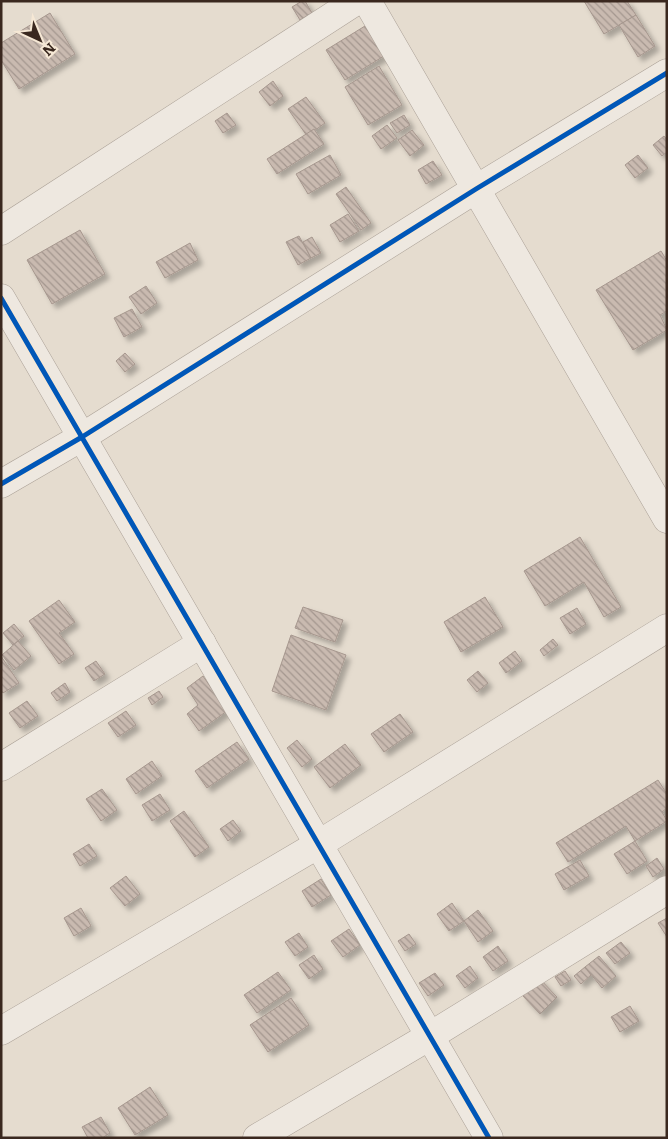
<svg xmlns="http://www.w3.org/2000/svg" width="668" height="1139" font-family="Literata,serif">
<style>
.building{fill:url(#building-back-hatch);stroke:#a6978e;filter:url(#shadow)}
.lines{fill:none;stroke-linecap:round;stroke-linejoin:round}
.street-casing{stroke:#aba197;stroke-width:29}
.street{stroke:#eee8e0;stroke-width:28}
.cycleway-casing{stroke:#f6e8d5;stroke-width:8}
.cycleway{stroke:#0057b8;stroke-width:5}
</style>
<defs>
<pattern id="building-back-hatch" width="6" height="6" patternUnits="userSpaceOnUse" patternTransform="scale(1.25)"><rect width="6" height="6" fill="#c9bab0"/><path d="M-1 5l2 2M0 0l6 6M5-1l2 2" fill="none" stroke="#a4978f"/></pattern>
<filter id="shadow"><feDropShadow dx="4.5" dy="4.5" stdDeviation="2.5" flood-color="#0004"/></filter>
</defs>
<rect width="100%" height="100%" fill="#e5dccf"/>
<g class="building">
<polygon points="302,1 305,1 312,13 300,20 292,7"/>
<polygon points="584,1 627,1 636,15 604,34"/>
<polygon points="50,13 75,54 19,89 1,60 1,43"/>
<polygon points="636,15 655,46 638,57 619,25"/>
<polygon points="365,26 384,56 345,80 326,50"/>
<polygon points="379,66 402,105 368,125 345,87"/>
<polygon points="273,81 283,96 270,106 259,92"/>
<polygon points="306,97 325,123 307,136 288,109"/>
<polygon points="227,113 236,125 223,133 215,121"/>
<polygon points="404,115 410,125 397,133 390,123"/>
<polygon points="387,125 397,138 381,149 372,136"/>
<polygon points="314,129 324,144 277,174 267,159"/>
<polygon points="412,130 424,145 410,156 398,140"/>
<polygon points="664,136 667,140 667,152 662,156 653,145"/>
<polygon points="330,155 341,175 308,194 296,174"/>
<polygon points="638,155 648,168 635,178 625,165"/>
<polygon points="433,161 442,175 426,184 418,170"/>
<polygon points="346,187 371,223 361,230 336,194"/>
<polygon points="348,214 359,231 340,242 330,225"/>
<polygon points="80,230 105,274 52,304 27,260"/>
<polygon points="299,236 311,258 298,265 286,242"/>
<polygon points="312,237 321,253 311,258 303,242"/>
<polygon points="190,243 198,260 165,278 156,262"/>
<polygon points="661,251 667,261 667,311 660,315 667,330 633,350 596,290"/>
<polygon points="146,286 157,303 141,314 129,297"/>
<polygon points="132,309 142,327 124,337 114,318"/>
<polygon points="125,353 135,364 125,372 116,361"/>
<polygon points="580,537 621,607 604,617 584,582 545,606 524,571"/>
<polygon points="485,597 503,627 461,652 444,622"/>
<polygon points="59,600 75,622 59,633 74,654 59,664 29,621"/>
<polygon points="303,607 343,620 335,642 295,628"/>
<polygon points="577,608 586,624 570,634 560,618"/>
<polygon points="14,624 24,636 13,645 3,633"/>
<polygon points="291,635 346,655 326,710 272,691"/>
<polygon points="553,639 558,645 544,656 540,650"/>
<polygon points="18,641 31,656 14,670 2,655"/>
<polygon points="515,651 522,661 506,673 499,663"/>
<polygon points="1,656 19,683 3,693 1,690"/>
<polygon points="96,661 105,674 94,681 85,668"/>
<polygon points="478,671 488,683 477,692 467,680"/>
<polygon points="203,676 227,711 199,731 187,714 198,705 187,688"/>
<polygon points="65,683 70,692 57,701 51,693"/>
<polygon points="159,691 163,697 152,705 148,698"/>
<polygon points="27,701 38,716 20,728 9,713"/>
<polygon points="126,711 136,725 118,737 108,723"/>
<polygon points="400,714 413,732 384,752 371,734"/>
<polygon points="297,740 312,759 302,767 287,748"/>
<polygon points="237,742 249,759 207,788 195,771"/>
<polygon points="345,744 361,765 330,788 314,767"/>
<polygon points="152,761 162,776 136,794 126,779"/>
<polygon points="658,780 667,794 667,808 662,812 667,821 635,841 626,826 568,862 556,843"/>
<polygon points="102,789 117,810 101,821 86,799"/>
<polygon points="160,794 170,810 152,821 142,805"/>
<polygon points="184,811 209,847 195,857 170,821"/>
<polygon points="233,820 241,831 228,841 220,829"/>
<polygon points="635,841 647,861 627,874 614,854"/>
<polygon points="89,844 97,856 80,866 73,854"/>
<polygon points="657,858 664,869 653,877 646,866"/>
<polygon points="580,860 589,876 564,890 555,874"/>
<polygon points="126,876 140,894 125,906 110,888"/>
<polygon points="321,879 331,895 312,907 302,891"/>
<polygon points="452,903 464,921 449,931 437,914"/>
<polygon points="81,908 91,926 74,936 64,918"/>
<polygon points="478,910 493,931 478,942 464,921"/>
<polygon points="667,918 667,937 658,923"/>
<polygon points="349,929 360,945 343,957 331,941"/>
<polygon points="299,933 308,947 295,956 285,942"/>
<polygon points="409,934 416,944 405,951 398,941"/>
<polygon points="621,942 630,953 615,964 606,953"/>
<polygon points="498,946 508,961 493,971 483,957"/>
<polygon points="314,955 323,969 309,979 299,965"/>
<polygon points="599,956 616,976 602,988 585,967"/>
<polygon points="470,966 478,978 465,988 456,976"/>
<polygon points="585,967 591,975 581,984 574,976"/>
<polygon points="565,971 571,980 561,986 555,977"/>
<polygon points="278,972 291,990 257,1013 244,995"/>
<polygon points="435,973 444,985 428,996 419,983"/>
<polygon points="539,978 557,997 540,1014 522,995"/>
<polygon points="291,998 309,1025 268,1052 250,1025"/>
<polygon points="630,1006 639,1021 620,1032 611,1017"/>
<polygon points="150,1087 168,1115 135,1135 118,1108"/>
<polygon points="101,1117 110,1133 102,1138 88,1138 82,1127"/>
</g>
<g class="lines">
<defs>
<g id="street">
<polyline points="367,1 667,519"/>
<polyline points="1,231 356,1"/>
<polyline points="1,298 489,1138"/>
<polyline points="1,484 82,437 476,189 667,73"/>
<polyline points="1,767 202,643"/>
<polyline points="1,1031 319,844 667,628"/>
<polyline points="257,1138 430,1036 667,890"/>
</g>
</defs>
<use href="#street" class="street-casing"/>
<use href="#street" class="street"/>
<defs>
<g id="cycleway">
<polyline points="1,298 489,1138"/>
<polyline points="1,484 82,437 476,189 667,73"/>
</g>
</defs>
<use href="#cycleway" class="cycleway-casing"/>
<use href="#cycleway" class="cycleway"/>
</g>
<rect width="668" height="1139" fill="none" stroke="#3a281f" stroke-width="5"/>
<g transform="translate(40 40) rotate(136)" stroke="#f6e8d5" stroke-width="4" paint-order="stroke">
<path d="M0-4L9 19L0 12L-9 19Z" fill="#3a281f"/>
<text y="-8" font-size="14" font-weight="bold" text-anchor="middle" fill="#3a281f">N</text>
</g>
</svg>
